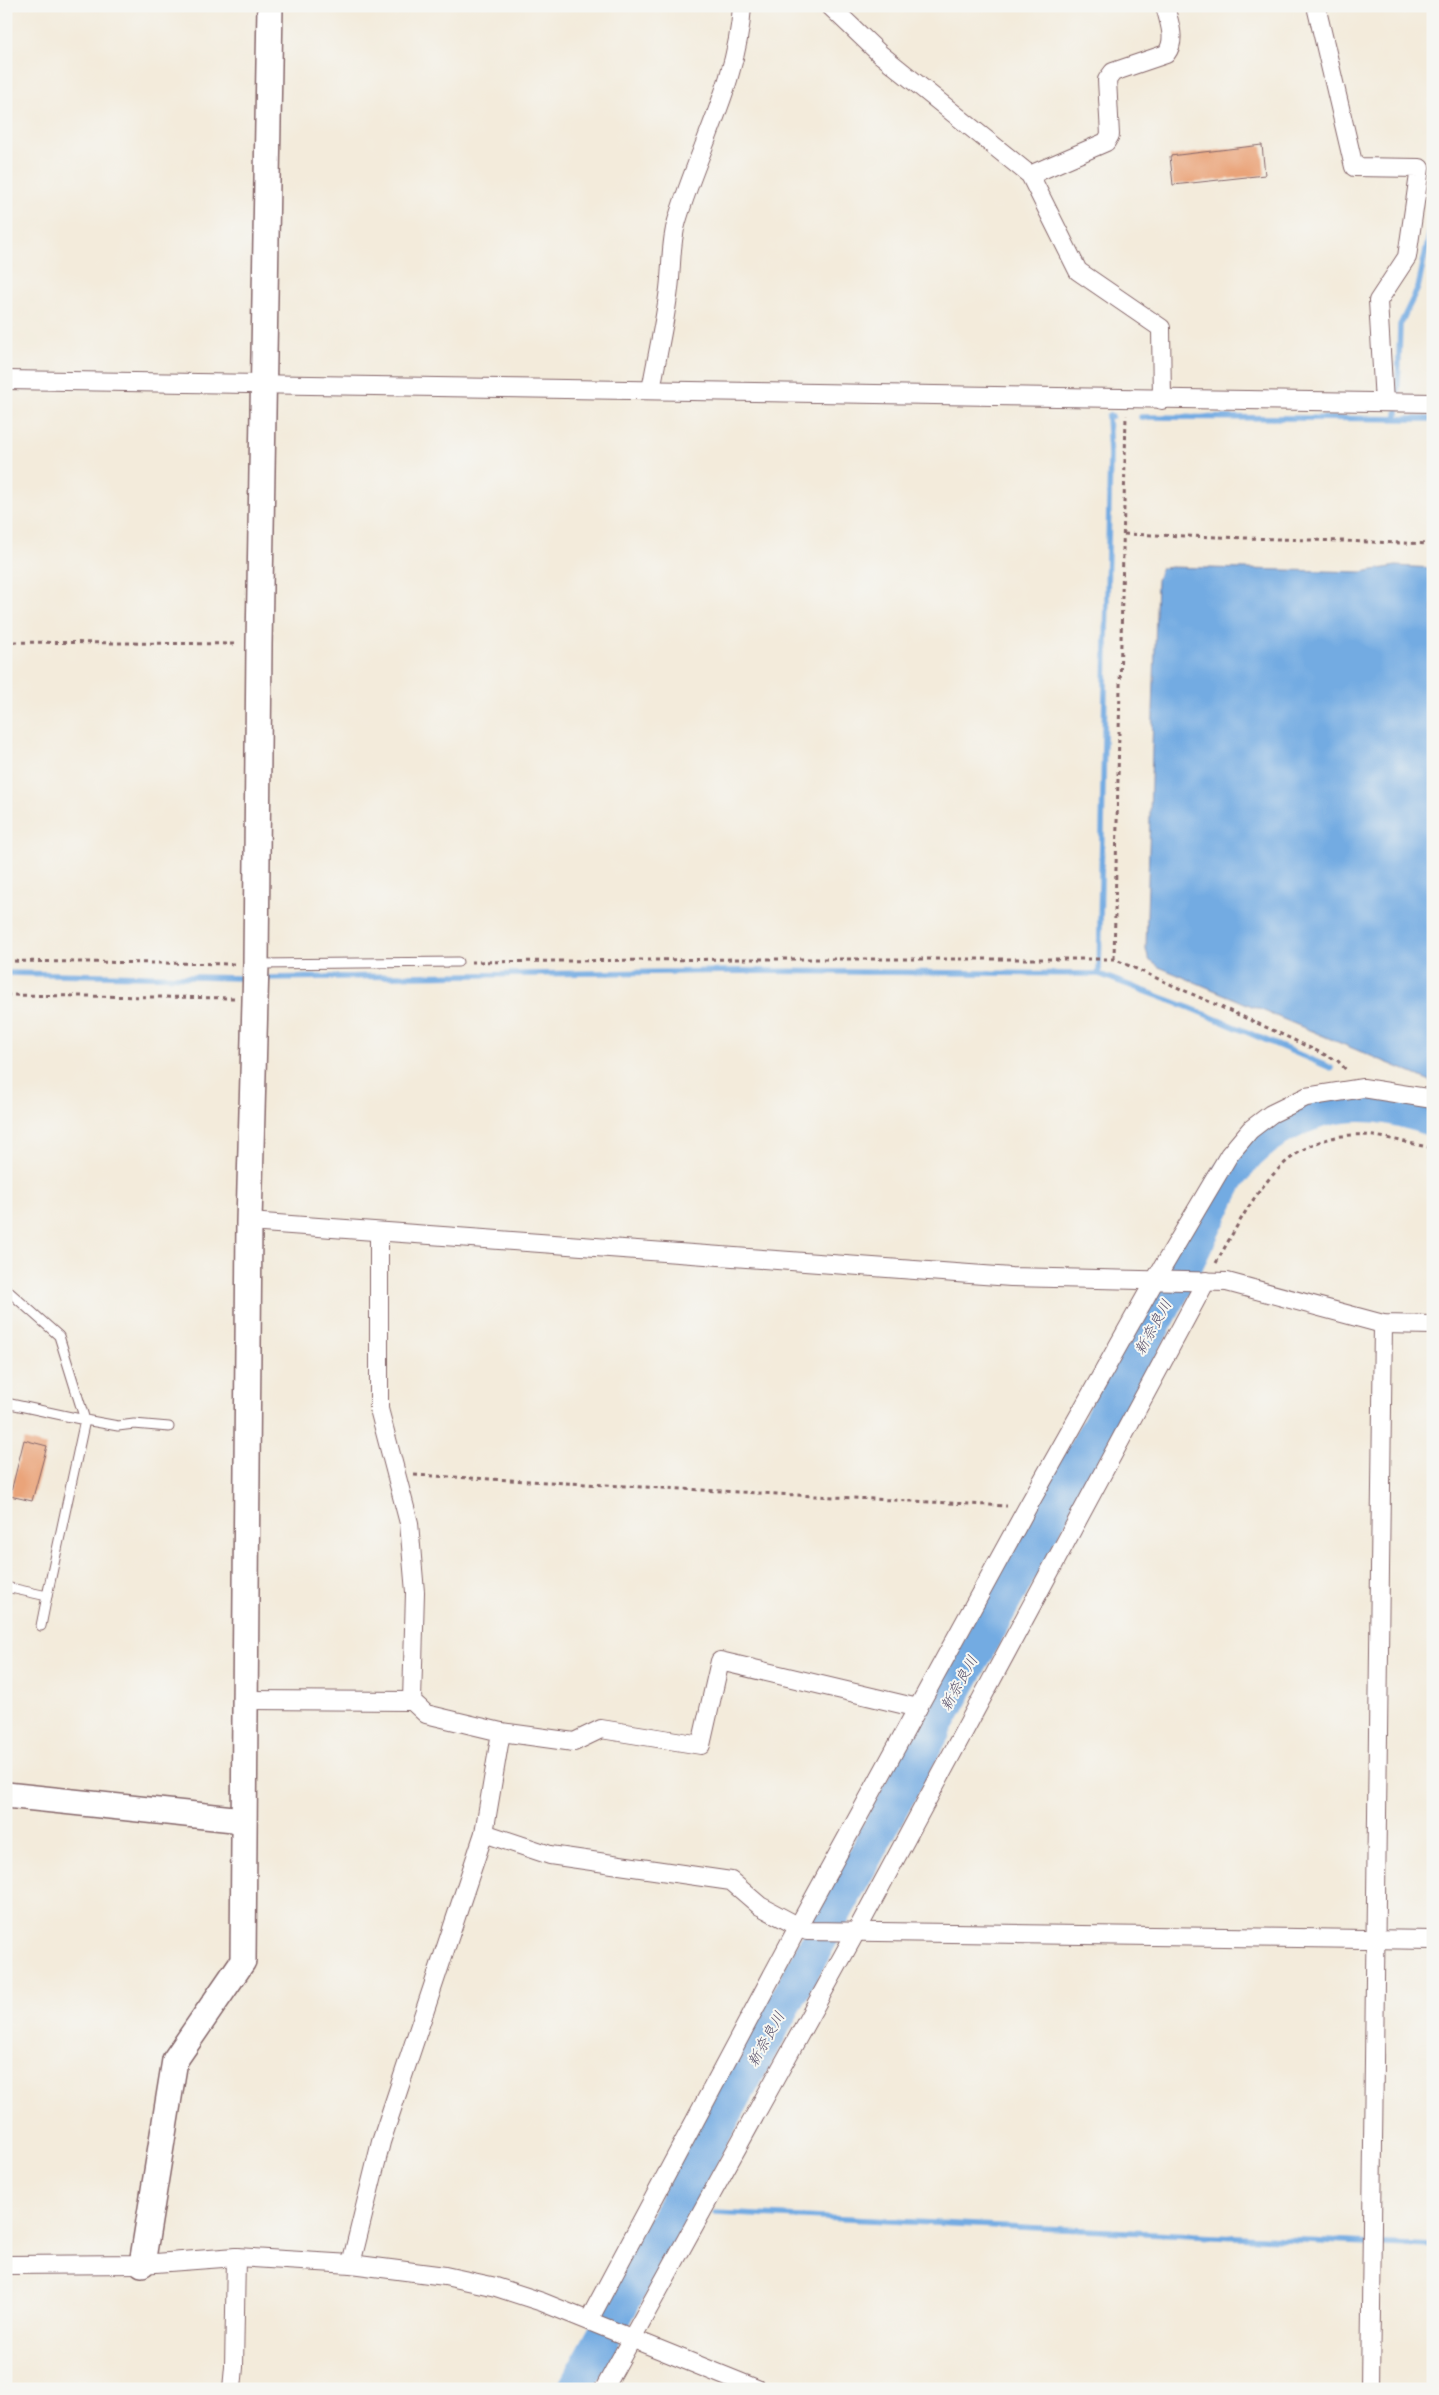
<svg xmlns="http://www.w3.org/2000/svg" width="1439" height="2395" font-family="'Comic Neue','Klee One',sans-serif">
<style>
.water{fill:#73abe2;stroke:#5e6586}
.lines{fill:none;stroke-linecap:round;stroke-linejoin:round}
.stream{stroke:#73abe2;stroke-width:5.5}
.river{stroke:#73abe2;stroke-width:35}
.building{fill:#eaa47a}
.lane-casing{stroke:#856669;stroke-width:11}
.street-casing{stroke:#856669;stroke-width:20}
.secondary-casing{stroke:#856669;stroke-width:28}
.path{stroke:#856669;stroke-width:3;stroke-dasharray:4 4;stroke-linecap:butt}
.lane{stroke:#fff;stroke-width:9}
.street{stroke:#fff;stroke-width:18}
.secondary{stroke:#fff;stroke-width:25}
.labels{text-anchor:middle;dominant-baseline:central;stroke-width:4;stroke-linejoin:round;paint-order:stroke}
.water-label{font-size:15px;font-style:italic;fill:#58506b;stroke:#f6f6f2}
</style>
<rect width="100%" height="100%" fill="#f6f6f2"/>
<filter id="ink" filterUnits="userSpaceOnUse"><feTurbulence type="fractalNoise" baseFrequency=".02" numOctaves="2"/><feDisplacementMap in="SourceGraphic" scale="10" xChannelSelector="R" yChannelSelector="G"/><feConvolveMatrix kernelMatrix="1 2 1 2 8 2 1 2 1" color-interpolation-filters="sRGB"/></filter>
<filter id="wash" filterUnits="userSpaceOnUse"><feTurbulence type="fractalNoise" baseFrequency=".0096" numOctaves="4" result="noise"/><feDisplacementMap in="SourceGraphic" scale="20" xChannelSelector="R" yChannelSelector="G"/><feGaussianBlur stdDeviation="1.12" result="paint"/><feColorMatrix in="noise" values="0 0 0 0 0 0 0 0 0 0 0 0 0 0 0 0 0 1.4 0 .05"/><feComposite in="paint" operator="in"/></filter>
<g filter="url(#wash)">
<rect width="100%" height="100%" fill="#f3ebdb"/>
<polygon class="water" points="1396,566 1433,568 1433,1082 1159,967 1149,960 1146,949 1157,580 1161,569 1169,567 1362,572"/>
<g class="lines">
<g class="stream">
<polyline points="1141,417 1433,419"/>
<polyline points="1397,418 1400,325 1418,288 1433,216"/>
<polyline points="6,973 240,978"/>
<polyline points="1099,974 1110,455 1108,416 1112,416"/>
<polyline points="265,978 737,971 1099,974 1190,1008 1331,1068"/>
<polyline points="715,2213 1433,2246"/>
</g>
<path class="river" d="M 575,2389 L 1171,1293 C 1184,1268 1196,1243 1208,1218 C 1215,1205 1220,1192 1227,1180 C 1257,1132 1316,1100 1373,1105 C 1394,1106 1413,1113 1433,1119"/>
</g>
<g id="blocks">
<g class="building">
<polygon points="1262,145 1265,175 1173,185 1170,156"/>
<polygon points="24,1440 47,1446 32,1501 10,1496"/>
</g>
</g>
</g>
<g filter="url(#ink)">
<use href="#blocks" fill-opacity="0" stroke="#856669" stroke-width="1"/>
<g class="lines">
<defs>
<g id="lane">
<polyline points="258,964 458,962"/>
<polyline points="6,1289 59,1336 85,1420 118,1426 134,1424 169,1427"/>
<polyline points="6,1403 85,1420 47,1596 6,1587"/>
<polyline points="41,1626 47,1596"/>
</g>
<g id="street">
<polyline points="830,6 880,54 1030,175 1078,271 1161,328 1162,400"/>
<polyline points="1316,6 1354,167 1420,168 1407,257 1378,301 1384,402"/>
<path d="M 1030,175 L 1106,142 L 1110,135 L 1107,80 L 1113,72 L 1166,54 C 1177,40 1169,23 1165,6"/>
<polyline points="6,380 1433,403"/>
<path d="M 651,390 C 657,356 665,322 669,289 C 672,266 670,243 677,221 C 698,149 738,82 742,6"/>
<polyline points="249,1222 1011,1277 1227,1282 1383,1324 1433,1325"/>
<polyline points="379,1232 379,1409 409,1523 415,1592 412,1701"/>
<polyline points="246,1700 412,1701 426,1714 501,1732 484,1833 381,2142 351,2264"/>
<polyline points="501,1732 574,1742 601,1729 701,1745 720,1661 918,1708"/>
<polyline points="484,1833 550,1855 731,1881 760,1906 807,1931 1433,1940"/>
<polyline points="6,2265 142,2264 236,2257 351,2264 445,2276 496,2287 542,2302 757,2389"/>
<polyline points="589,2320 798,1927 1027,1508 1155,1280 1229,1155 1250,1130 1271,1114 1306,1097 1363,1088 1433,1099"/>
<polyline points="232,2389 234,2367 236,2257"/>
<polyline points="604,2389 856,1932 1206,1281"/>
<polyline points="1370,2389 1383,1324"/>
</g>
<g id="secondary">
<polyline points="6,1795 243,1820"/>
<polyline points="142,2264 175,2060 243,1961 249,1222 256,964 259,645 270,6"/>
</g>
</defs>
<use href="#lane" class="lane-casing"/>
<use href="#street" class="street-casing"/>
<use href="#secondary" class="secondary-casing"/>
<g class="path">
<polyline points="1124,534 1433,544"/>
<polyline points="6,642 238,644"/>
<polyline points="1114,959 1126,415"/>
<polyline points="6,961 235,964"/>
<polyline points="471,962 739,959 1114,959 1279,1033 1338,1061 1348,1072"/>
<polyline points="6,995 234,998"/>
<path d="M 1216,1263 C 1246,1211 1275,1146 1342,1136 C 1371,1131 1404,1143 1433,1148"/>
<polyline points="414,1475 1007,1506"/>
<polyline points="6,2382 25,2389"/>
</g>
<use href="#lane" class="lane"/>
<use href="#street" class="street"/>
<use href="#secondary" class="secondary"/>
</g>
</g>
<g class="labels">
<g class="water-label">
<text transform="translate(1153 1327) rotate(-61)">新奈良川</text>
<text transform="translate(959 1683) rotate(-61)">新奈良川</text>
<text transform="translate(766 2039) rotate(-61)">新奈良川</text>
</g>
</g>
<rect width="1439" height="2395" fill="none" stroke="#f6f6f2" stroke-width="25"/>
</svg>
